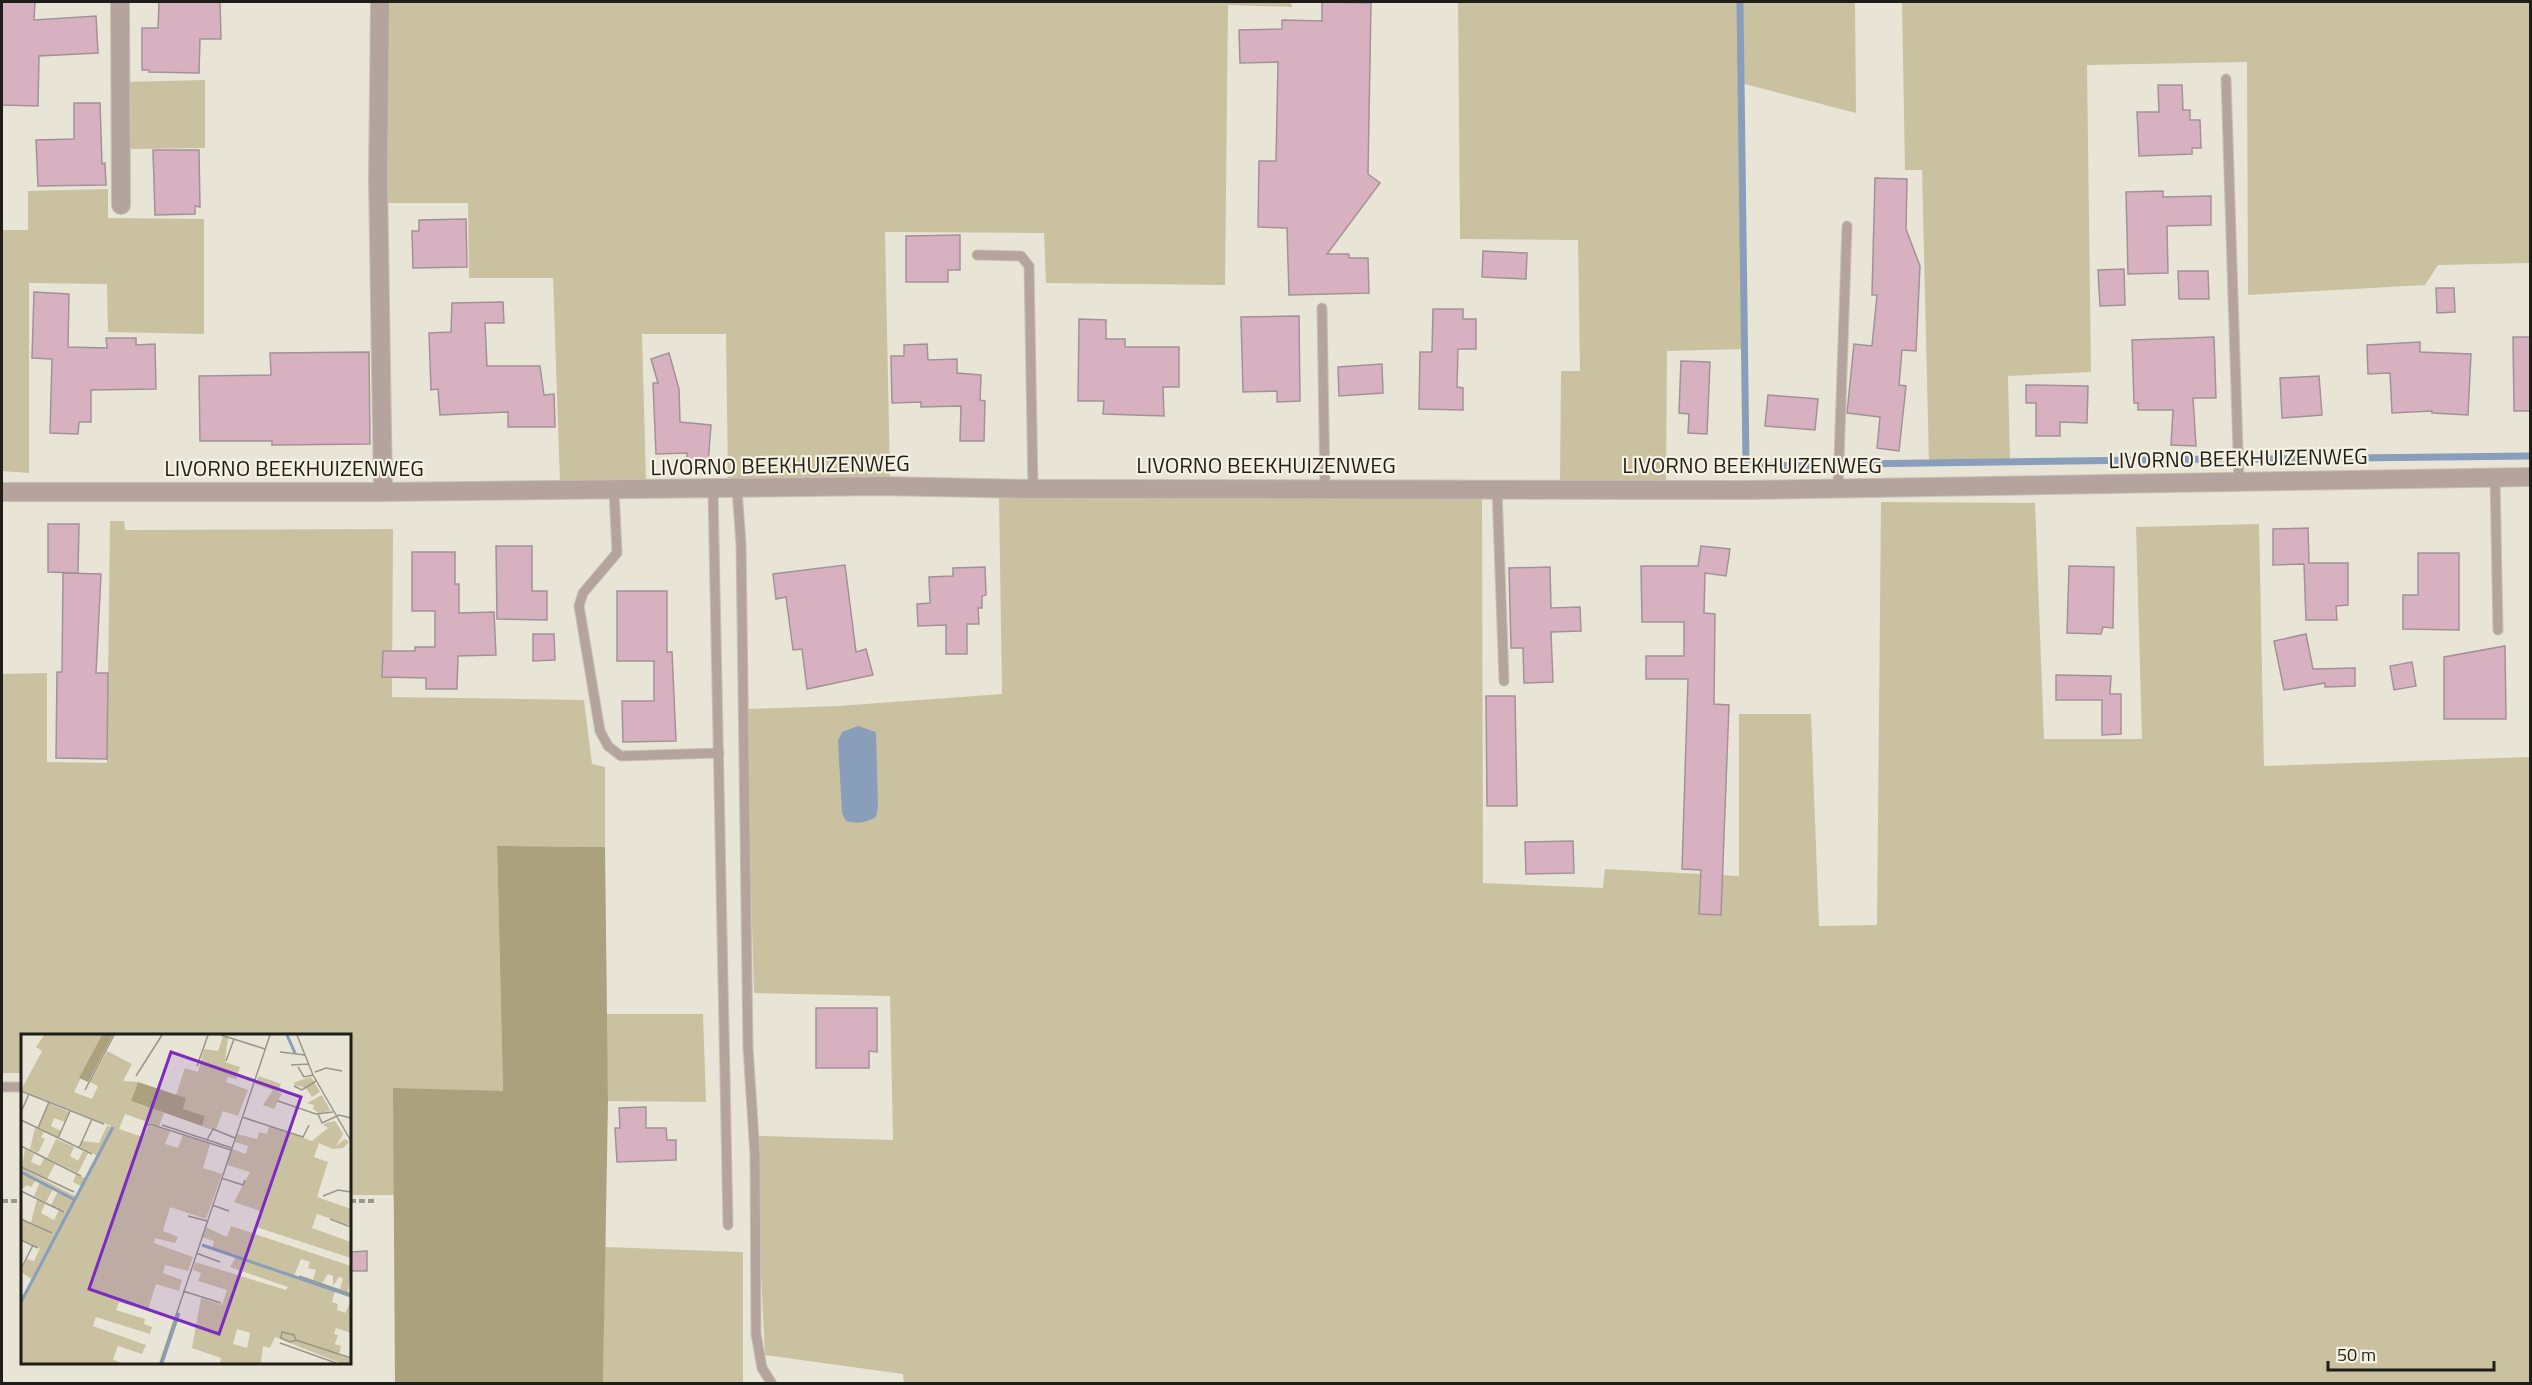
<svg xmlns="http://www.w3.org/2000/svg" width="2532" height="1385" font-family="'Titillium Web',sans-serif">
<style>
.green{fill:#cac1a0}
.forest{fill:#aba17d}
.water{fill:#889ebb}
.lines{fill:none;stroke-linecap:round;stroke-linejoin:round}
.stream{stroke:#889ebb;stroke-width:7}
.building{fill:#d8b1c0;stroke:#a29298;stroke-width:1.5}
.lane-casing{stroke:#c5c1b4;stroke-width:11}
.street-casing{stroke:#c5c1b4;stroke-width:20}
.path{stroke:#9a978b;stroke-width:4;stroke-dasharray:6 3;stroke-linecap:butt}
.lane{stroke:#b5a39e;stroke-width:9}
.street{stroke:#b5a39e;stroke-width:18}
.labels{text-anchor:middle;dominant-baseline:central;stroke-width:4.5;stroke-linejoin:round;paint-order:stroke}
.street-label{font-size:22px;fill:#1f1d18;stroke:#f6f2e3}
.inset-river{fill:none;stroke:#889ebb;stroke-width:3}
.inset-road{fill:none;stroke:#98958a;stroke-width:1.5}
.view{fill:#7b2cbf;fill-opacity:0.15;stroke:#7b2cbf;stroke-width:3}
.inset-edge{fill:none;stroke:#1f1d18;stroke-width:3}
</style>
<rect width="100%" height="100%" fill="#e9e5d6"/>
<g class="green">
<polygon points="385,2 1291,2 1292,7 1228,5 1225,285 1046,283 1044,233 885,232 890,477 728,481 726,334 642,334 646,482 560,482 553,278 469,278 468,203 382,203"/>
<polygon points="1458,2 1855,2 1856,113 1741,83 1744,349 1667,351 1666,480 1560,481 1561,371 1580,371 1578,240 1460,239"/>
<polygon points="1902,2 2530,2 2530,263 2438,265 2425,285 2248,295 2247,62 2087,65 2091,372 2008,376 2010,462 1929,463 1922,170 1905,170"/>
<polygon points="205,80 205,148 132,149 126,146 123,82"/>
<polygon points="108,189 108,218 204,219 204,334 108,332 107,284 29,283 29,473 2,471 2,230 28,230 28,191"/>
<polygon points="1482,495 1483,883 1603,888 1605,869 1739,876 1739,714 1811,714 1819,926 1877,925 1881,502 2035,503 2044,739 2142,739 2136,527 2259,524 2264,766 2530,757 2530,1383 904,1384 903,1374 765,1355 760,1254 759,1136 893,1140 890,996 754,993 746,709 838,706 1002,694 999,498"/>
<polygon points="110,521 124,521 125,530 393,529 392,697 584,700 592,764 605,767 605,847 497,846 503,1091 396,1195 350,1195 350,1036 22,1036 22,1073 2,1073 2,674 47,673 47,762 107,763"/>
<polygon points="606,1014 703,1014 706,1102 608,1101"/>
<polygon points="605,1247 743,1252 743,1383 603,1384"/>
</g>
<polygon class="forest" points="497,846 605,847 608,1101 603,1383 395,1383 393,1088 503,1091"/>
<path class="water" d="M 858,726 L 876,732 L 878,807 L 876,817 C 865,823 858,824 846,821 L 842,813 L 838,741 L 842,732 Z"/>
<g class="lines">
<g class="stream">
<polyline points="1740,2 1746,465 1808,466"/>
<polyline points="2257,459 2530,456"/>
<polyline points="1852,464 2221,459"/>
</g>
</g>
<g class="building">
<polygon points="2,2 35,2 34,20 96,16 98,53 39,56 38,106 2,105"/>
<polygon points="159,2 220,2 221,39 200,39 199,73 149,72 149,70 142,70 142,28 158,28"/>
<polygon points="1322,2 1371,3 1368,174 1380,183 1327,254 1349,254 1349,258 1368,258 1369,293 1289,295 1287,228 1258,227 1259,161 1276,161 1278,62 1240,63 1239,30 1282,29 1282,20 1322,21"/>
<polygon points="2158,85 2182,85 2183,110 2190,110 2190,120 2200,120 2201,148 2192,148 2192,154 2139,156 2137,112 2159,112"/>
<polygon points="74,103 100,103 102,164 105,163 106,185 38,186 36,140 74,139"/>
<polygon points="153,150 199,150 200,207 195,206 195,214 155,215"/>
<polygon points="1875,178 1907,179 1906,229 1920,266 1916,351 1902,350 1899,385 1906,386 1899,451 1877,448 1880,417 1847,413 1854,344 1872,346 1877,295 1872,295"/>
<polygon points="2163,191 2163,197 2211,196 2211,225 2167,226 2168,273 2128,274 2126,192"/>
<polygon points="466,219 467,267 413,268 412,231 419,231 419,220"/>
<polygon points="960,235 960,270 948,270 948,282 906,282 906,236"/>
<polygon points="1483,251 1527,253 1526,279 1482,277"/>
<polygon points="2124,269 2125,305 2100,306 2098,270"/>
<polygon points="2178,271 2208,271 2209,299 2179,299"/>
<polygon points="2436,288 2454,288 2455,312 2437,313"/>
<polygon points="34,292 69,294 68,347 107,348 106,338 136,338 136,345 155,344 156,389 91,390 91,422 79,422 78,434 50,433 52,359 32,358"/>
<polygon points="503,302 504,323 485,323 487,366 540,366 544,395 554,394 555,427 508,427 508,412 440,415 438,389 431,390 429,333 451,332 452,303"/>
<polygon points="1433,309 1463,309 1463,319 1476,319 1476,349 1458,349 1457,387 1463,388 1463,410 1419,409 1420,352 1432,352"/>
<polygon points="1299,316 1300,401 1277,402 1277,391 1243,392 1241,317"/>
<polygon points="1079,319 1106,320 1106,339 1125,339 1125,347 1179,347 1179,387 1163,387 1164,416 1103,414 1104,401 1078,401"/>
<polygon points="2214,337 2216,398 2193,398 2196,446 2171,445 2173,410 2138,410 2138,403 2134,403 2132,340"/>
<polygon points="2513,337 2530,337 2530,411 2514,411"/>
<polygon points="2420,342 2420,352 2471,354 2468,415 2432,413 2432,411 2392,413 2390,373 2368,374 2367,345"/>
<polygon points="927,344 928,360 957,359 957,373 981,375 980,400 985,401 984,441 960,441 961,406 921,407 921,402 892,403 891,356 904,356 904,345"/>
<polygon points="369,352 370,444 272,445 272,441 200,441 199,376 271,375 270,353"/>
<polygon points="669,353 679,389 680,422 711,425 708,464 686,462 687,453 656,454 653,383 658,383 651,359"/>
<polygon points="1681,361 1710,362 1707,434 1688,433 1689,414 1679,413"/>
<polygon points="1382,364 1383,393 1339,396 1338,367"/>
<polygon points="2319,376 2322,415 2282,418 2280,378"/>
<polygon points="2026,385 2088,386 2087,423 2060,422 2060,436 2036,436 2036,403 2026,403"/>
<polygon points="1768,395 1818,399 1815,430 1765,426"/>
<polygon points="48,524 79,524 78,573 48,572"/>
<polygon points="2308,528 2309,563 2348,563 2348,605 2336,606 2337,620 2306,620 2304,564 2273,565 2273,529"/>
<polygon points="496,546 532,546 532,591 547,591 547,620 497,619"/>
<polygon points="1701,546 1730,549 1726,576 1705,573 1704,613 1715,614 1714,704 1729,705 1721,915 1699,914 1701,870 1682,869 1688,679 1646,679 1646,656 1684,656 1684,622 1642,622 1641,566 1698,566"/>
<polygon points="412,552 455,552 455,584 459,584 459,613 494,612 496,655 458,656 457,689 426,689 426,678 382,677 383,651 415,651 415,647 435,647 435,611 412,611"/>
<polygon points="2418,553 2459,553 2459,630 2403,629 2403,595 2418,595"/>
<polygon points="845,565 856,652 866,649 873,675 807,689 802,649 793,650 786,597 776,599 773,574"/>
<polygon points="2069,566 2114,567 2113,628 2103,627 2101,634 2067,633"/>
<polygon points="985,567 986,595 982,596 982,608 978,608 979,624 967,624 967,654 946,654 946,625 918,626 917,604 930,603 929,577 953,576 953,568"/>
<polygon points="1550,567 1551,608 1580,607 1581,631 1551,632 1553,682 1524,683 1523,648 1511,648 1509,568"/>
<polygon points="63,573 101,574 96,673 108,673 107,759 56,758 57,672 62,672"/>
<polygon points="617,591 667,591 667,652 672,652 676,741 623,742 622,701 654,701 654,661 617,661"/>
<polygon points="533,634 554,634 555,660 533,661"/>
<polygon points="2306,634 2313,669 2355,668 2355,686 2325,687 2325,683 2284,690 2274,641"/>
<polygon points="2505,646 2506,719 2444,719 2444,657"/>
<polygon points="2412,662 2416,686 2394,690 2390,666"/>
<polygon points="2056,675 2111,676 2110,694 2121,694 2121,734 2102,735 2102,700 2056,700"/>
<polygon points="1486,696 1515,696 1517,806 1487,806"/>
<polygon points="1573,841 1574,873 1526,874 1525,842"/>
<polygon points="816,1008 877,1008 877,1052 869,1051 869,1068 816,1068"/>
<polygon points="646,1107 646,1128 666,1128 667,1140 676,1140 676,1160 617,1162 615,1128 620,1128 619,1108"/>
<polygon points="367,1251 367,1271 350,1271 350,1252"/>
</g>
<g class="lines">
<defs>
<g id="lane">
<polyline points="2226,79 2239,482"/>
<polyline points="977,255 1021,256 1029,266 1033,489"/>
<polyline points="1322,308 1325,488"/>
<polyline points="2495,477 2498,630"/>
<polyline points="737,489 741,544 748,1048 755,1155 756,1334 762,1368 772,1384"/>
<polyline points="1497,489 1504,681"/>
<polyline points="1838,489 1847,226"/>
<polyline points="614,490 617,553 583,593 579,606 600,731 608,746 621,756 719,753"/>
<polyline points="713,490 728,1225"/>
<polyline points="2,1087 22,1087"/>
</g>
<g id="street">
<polyline points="120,2 121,205"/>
<polyline points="380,2 378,178 383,492"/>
<polyline points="2,492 383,492 881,486 1033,489 1746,490 2530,477"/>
</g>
</defs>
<use href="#lane" class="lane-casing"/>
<use href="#street" class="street-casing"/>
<g class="path">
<polyline points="2,1201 22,1201"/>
<polyline points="350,1201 375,1201"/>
</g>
<use href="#lane" class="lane"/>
<use href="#street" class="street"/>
</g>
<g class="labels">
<g class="street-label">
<text transform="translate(2238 458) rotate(-1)">LIVORNO BEEKHUIZENWEG</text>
<text transform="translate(780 465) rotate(-1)">LIVORNO BEEKHUIZENWEG</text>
<text x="1266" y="465">LIVORNO BEEKHUIZENWEG</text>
<text x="1752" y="465">LIVORNO BEEKHUIZENWEG</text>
<text x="294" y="468">LIVORNO BEEKHUIZENWEG</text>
</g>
</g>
<g transform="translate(21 1034)">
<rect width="330" height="330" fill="#e9e5d6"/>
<path d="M 23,1 L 81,1 L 53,58 L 71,65 L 77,52 L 69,48 L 86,17 L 111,30 L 102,47 L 117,48 L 110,67 L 143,79 L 138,92 L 104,80 L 98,95 L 122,103 L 128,91 L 149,97 L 144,110 L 157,114 L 162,101 L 189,110 L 182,134 L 201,140 L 185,185 L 149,173 L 142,197 L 157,203 L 154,209 L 134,204 L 133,209 L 172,223 L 167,237 L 144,231 L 142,239 L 161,246 L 158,257 L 135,250 L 127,276 L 98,268 L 95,276 L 124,285 L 123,290 L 131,293 L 129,300 L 75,283 L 72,292 L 125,311 L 121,320 L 97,312 L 92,325 L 99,329 L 0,329 L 0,259 L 4,261 L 12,246 L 0,238 L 6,225 L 13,227 L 19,214 L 0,205 L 0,189 L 2,186 L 35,202 L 10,188 L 16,165 L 24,170 L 20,179 L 33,186 L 38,176 L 47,179 L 30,171 L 37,157 L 32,155 L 25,168 L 13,162 L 19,148 L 15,146 L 10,153 L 6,151 L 0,156 L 0,134 L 56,163 L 62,153 L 52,148 L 55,140 L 66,145 L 77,122 L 59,113 L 62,107 L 78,109 L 86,92 L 93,93 L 0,56 L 21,17 L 15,13 ZM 202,2 L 207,4 L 204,28 L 219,33 L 215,45 L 207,43 L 205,48 L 227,56 L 217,82 L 202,77 L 195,95 L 188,95 L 181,92 L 184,82 L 161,75 L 155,61 L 164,34 L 177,38 L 183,15 L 197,17 ZM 238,42 L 260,50 L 257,58 L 261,59 L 253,75 L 242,71 L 252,56 L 234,50 ZM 290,43 L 299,58 L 291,63 L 285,54 L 273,51 L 274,48 ZM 301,61 L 309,76 L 309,77 L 298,79 L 292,75 L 293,71 L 286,69 ZM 28,69 L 48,78 L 44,88 L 33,84 L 30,92 L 40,97 L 37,103 L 17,93 ZM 314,87 L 322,100 L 315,112 L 324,105 L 328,108 L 322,114 L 312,115 L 298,109 L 293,123 L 307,128 L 296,163 L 330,175 L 330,188 L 329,191 L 296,180 L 291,194 L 330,208 L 330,224 L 235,193 L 239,177 L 213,168 L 229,138 L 206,131 L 211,115 L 225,120 L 227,112 L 214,108 L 216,100 L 236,105 L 238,98 L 246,100 L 248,92 L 291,107 L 307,94 L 302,91 L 305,89 ZM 14,94 L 23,98 L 20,103 L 24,105 L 17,119 L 9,115 ZM 35,105 L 53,113 L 49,122 L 57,127 L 62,117 L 67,119 L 57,139 L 26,124 ZM 4,115 L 13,120 L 10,128 L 19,132 L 23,124 L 34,130 L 26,145 L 1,133 ZM 210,192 L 330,232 L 327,258 L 319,255 L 322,244 L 318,243 L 312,252 L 312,242 L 307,240 L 301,249 L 292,246 L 295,236 L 287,234 L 289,228 L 280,225 L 273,242 L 314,257 L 311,268 L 317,270 L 316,276 L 324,279 L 330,267 L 330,299 L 315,294 L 313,300 L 317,301 L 314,310 L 320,312 L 318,321 L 330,325 L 330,329 L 319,329 L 254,303 L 249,314 L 242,312 L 240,329 L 199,329 L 200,324 L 171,314 L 180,264 L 201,271 L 206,256 L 177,247 L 180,239 L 172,236 L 174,228 L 265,256 L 267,253 L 209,233 L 215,223 L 191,215 L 193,207 L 181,203 L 184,193 L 206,203 ZM 216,295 L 229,299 L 226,314 L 212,310 Z" fill="#cac1a0" fill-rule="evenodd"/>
<path d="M 81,1 L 92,1 L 67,48 L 58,44 ZM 117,48 L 165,64 L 162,75 L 184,82 L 181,92 L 110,67 Z" fill="#aba17d"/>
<path class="inset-river" d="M 266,1 L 274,19M 0,138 L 54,166M 181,211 L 330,262M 0,268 L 92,93M 141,329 L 158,279"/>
<path class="inset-road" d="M 200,1 L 244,15M 276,1 L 292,41 L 330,107M 259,18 L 284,21M 205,27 L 213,5M 270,31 L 288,30M 176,32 L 187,1M 277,33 L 283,43 L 292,41M 294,38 L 305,34 L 321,37M 115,42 L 141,1M 273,52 L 281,56 L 295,47M 64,56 L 93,1M 0,57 L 83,90M 257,67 L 295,80 L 312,78M 0,78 L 8,60M 297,80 L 301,89 L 318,81 L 330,84M 221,83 L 282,103 L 288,91M 0,86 L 71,120M 141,91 L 211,114M 124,92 L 129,90 L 210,116M 17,94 L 28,68M 37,104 L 49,77M 186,106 L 192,95 L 214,104M 0,112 L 60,142M 58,114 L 71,85M 0,133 L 53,158M 200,144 L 222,151 L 224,146M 0,157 L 43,178M 302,162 L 317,156 L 330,158M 191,171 L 208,177M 167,182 L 186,187M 0,185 L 31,199M 309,185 L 330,193M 0,206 L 17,214M 175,219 L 199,228M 0,235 L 12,211M 278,242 L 330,260M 162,257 L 200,269M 275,306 L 273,301 L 261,298 L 260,304 L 269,308 L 275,306 L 330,324M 259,309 L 315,329M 139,329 L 249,1"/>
<path class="view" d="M 150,18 L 280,63 L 198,300 L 68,255 Z"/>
<rect width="330" height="330" class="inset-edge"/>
</g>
<rect width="2532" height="1385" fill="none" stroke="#1f1d18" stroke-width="6"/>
<path d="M2328 1361v9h166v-9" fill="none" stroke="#1f1d18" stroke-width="3"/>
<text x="2337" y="1361" font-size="18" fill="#1f1d18" stroke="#f6f2e3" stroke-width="4.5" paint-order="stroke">50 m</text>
</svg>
